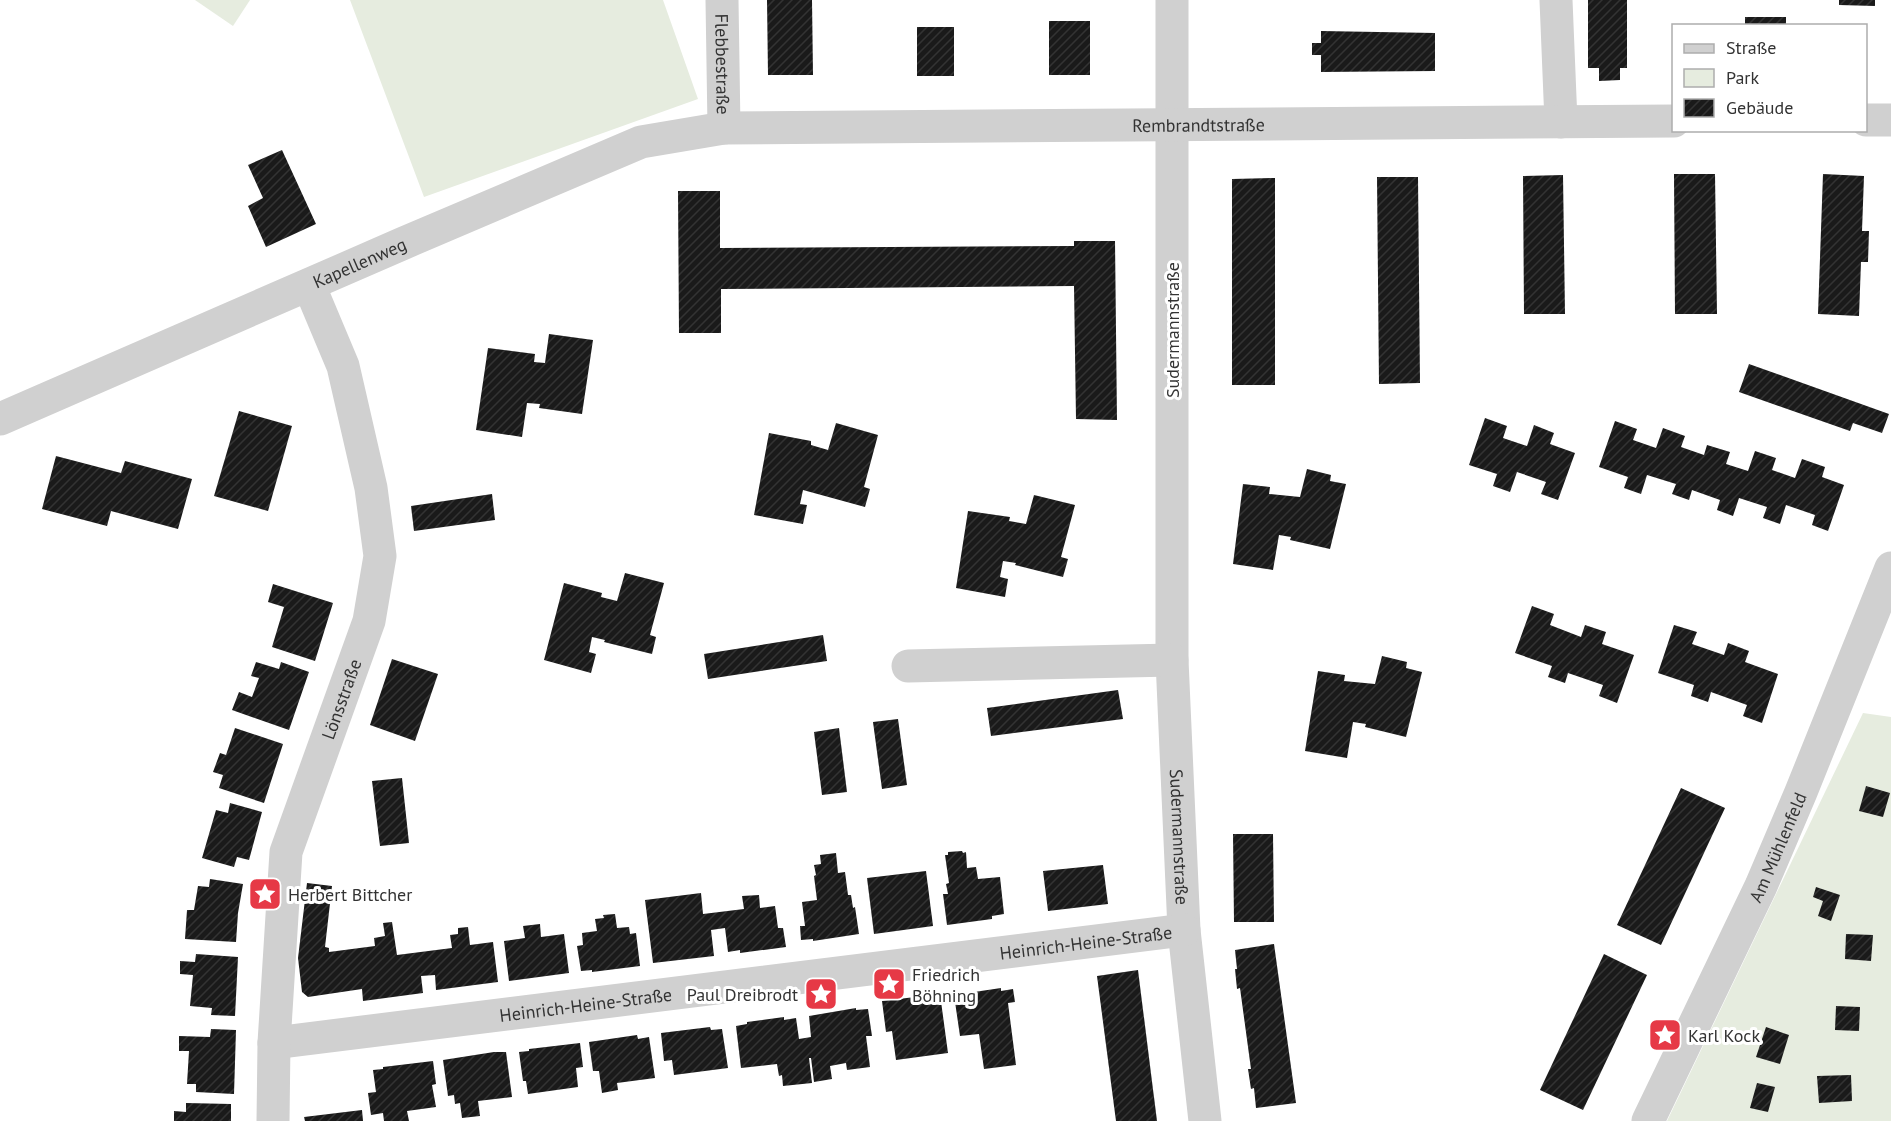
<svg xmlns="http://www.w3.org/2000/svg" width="1891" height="1121" font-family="'PT Sans',sans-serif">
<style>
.green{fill:#e6ecdf}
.building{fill:url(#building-hatch)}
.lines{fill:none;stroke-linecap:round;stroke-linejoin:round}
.street{stroke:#d0d0d0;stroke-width:33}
.labels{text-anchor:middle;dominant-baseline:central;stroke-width:6;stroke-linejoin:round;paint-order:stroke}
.street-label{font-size:18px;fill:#333;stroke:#fff}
.poi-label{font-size:18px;fill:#333;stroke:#fff;text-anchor:start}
</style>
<defs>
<pattern id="building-hatch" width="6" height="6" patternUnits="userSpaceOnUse" patternTransform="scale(1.5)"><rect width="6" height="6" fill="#1a1a1a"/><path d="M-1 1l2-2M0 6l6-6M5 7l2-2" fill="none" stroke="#333"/></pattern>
</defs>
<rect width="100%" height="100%" fill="#fff"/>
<g class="green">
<polygon points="195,0 250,0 233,26"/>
<polygon points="350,0 663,0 698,99 424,197"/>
<polygon points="1863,713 1891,717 1891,1121 1667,1121"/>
</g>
<g class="building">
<polygon points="767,0 812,0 813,75 768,75"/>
<polygon points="1588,0 1627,0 1627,68 1620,68 1620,80 1599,81 1599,68 1588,68"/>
<polygon points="1839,0 1875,0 1875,6 1839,5"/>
<rect x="1745" y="17" width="41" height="9"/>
<rect x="1049" y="21" width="41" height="54"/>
<rect x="917" y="27" width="37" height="49"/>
<polygon points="1321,31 1435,33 1435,71 1321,72 1321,55 1312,55 1312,43 1321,43"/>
<polygon points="282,150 316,224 266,247 248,206 263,198 248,165"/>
<polygon points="1674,174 1715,174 1717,314 1675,314"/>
<polygon points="1823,174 1864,176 1862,231 1869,231 1868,262 1861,262 1859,316 1818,314"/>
<polygon points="1563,175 1565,314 1524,314 1523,176"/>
<polygon points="1377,177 1418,177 1420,383 1379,384"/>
<polygon points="1275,178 1275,385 1232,385 1232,179"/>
<polygon points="678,191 720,191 720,248 1074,246 1074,241 1115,241 1117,420 1076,419 1074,286 721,289 721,333 679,333"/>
<polygon points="549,334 593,340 582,414 539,408 540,404 527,403 522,437 476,430 488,348 535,354 534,362 545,363"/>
<polygon points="1749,364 1889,414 1882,433 1853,423 1850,431 1739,392"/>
<polygon points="239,411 292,426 268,511 214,496"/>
<polygon points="1485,418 1507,426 1503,438 1527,446 1534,425 1554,433 1550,444 1575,453 1558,500 1541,494 1546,482 1517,472 1510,492 1493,486 1497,474 1469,465"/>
<polygon points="1615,421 1637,429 1633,440 1656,448 1663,428 1685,436 1681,447 1704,455 1707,445 1730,452 1726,464 1748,471 1755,451 1776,458 1772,470 1795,478 1802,459 1825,467 1822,477 1844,485 1828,531 1812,525 1815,515 1786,505 1780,524 1763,518 1767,507 1739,498 1733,516 1717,510 1720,500 1692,490 1689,500 1672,494 1676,484 1647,475 1641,494 1624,488 1628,477 1599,467"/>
<polygon points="836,423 878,435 864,487 870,489 865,507 803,490 800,504 807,505 803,524 754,515 769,433 811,441 811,445 828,450"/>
<polygon points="56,456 121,473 125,461 192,479 178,529 111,511 107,526 42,509"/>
<polygon points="1307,469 1331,475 1330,481 1346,484 1330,549 1290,540 1291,537 1279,535 1273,570 1233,564 1243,484 1270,487 1269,494 1300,497"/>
<polygon points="492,494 495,520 414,531 411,506"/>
<polygon points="1034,495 1075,505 1061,557 1068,559 1063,577 1015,565 1016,563 1003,561 1000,577 1008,579 1005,597 956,588 968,511 1010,517 1009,521 1026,524"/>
<polygon points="625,573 664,583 650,635 656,637 652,654 604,642 605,640 592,637 589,652 596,654 591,673 544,660 564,583 602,593 601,597 617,601"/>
<polygon points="273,584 333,603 315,661 272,647 284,607 268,602"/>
<polygon points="1532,606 1554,614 1550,625 1581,637 1585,625 1606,632 1602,644 1634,655 1617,703 1599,696 1603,685 1568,673 1565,683 1548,677 1552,666 1515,653"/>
<polygon points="1674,625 1697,632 1692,644 1724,655 1728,643 1749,651 1745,662 1778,674 1762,723 1743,716 1747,705 1711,692 1708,702 1691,696 1694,685 1658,673"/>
<polygon points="823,635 827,661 708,679 704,654"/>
<polygon points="1382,656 1407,662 1406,668 1422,672 1406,737 1365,727 1366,724 1353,722 1347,758 1305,751 1318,671 1345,675 1344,681 1375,684"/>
<polygon points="392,659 438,674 415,741 370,725"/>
<polygon points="256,662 279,669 281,662 309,672 289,730 232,710 239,692 252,697 259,678 251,676"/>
<polygon points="1118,690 1123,719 991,736 987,708"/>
<polygon points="898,719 907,785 882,789 873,722"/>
<polygon points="235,728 283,744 264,803 219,788 223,775 213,772 220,753 226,755"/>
<polygon points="839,728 847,792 822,795 814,732"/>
<polygon points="402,778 409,843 380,846 372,781"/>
<polygon points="1866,786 1890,793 1883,817 1859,811"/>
<polygon points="1681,788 1725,808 1661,945 1617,925"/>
<polygon points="230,803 262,812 249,860 237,857 234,867 202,858 216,810 228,813"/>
<polygon points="1233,834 1273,834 1274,922 1234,922"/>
<polygon points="962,851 963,853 966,852 967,868 976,867 978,879 1000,877 1004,914 992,916 992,919 947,925 943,894 948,894 946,884 949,883 945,855 948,855 948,852"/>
<polygon points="836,853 838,873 845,872 848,895 851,895 853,908 855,907 859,934 813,941 813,939 801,940 800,926 805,926 802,902 817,900 814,876 816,875 814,865 821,864 820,855"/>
<polygon points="1103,865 1108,904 1048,911 1043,871"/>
<polygon points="926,871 933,926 874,934 867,878"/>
<polygon points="210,879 243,884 238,913 236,942 185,939 187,910 194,910 198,886 209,887"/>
<polygon points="307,883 332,886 325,947 329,948 329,952 375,946 374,938 385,936 383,923 392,922 397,955 452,948 450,935 458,934 458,928 468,927 470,945 493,942 498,982 436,990 435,975 421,976 423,993 363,1001 362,989 308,997 302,992 298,958"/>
<polygon points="1816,887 1840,895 1831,921 1818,916 1823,901 1813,897"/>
<polygon points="701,893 703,914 744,909 742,896 759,895 760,908 775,906 778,928 783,928 786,947 740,953 740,950 728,952 725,928 711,930 714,956 653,963 645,900"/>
<polygon points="615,914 617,928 629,927 630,934 636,933 640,966 592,972 592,970 581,971 577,946 583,945 582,933 597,931 595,919 604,918 603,915"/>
<polygon points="540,924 541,937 564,934 569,973 509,981 504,941 525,938 523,926"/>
<polygon points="1846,934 1873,935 1871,961 1845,959"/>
<polygon points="1274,944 1296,1103 1256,1108 1254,1088 1251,1089 1248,1069 1251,1069 1240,988 1237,989 1235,969 1237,969 1235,950"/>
<polygon points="196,954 238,957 235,1016 211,1015 212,1008 190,1006 193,975 180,974 180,961 195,962"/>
<polygon points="1604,954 1647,975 1583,1110 1540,1090"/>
<polygon points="1138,970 1157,1121 1116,1121 1097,976"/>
<polygon points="1001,988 1001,991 1013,989 1015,1002 1008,1003 1016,1065 984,1069 979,1034 960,1036 954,995"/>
<polygon points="940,994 948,1053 896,1060 892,1031 886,1032 882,1001"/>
<polygon points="1836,1006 1860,1007 1859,1031 1835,1030"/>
<polygon points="856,1008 856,1010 868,1009 872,1036 866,1036 870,1067 847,1070 846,1063 830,1066 832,1079 814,1082 811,1058 809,1058 812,1083 783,1086 782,1075 779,1076 777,1064 741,1068 736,1026 747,1024 747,1022 784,1017 784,1020 796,1018 799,1039 811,1037 809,1016"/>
<polygon points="710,1027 711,1030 722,1029 728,1068 674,1075 672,1060 664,1061 661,1033"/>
<polygon points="1766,1027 1789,1035 1780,1064 1756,1057"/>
<polygon points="211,1029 236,1030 234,1094 196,1092 196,1084 187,1084 189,1051 179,1051 179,1036 210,1037"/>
<polygon points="637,1035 638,1039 649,1037 655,1078 617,1083 618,1090 602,1093 599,1071 593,1071 589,1042"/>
<polygon points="580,1043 583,1067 576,1068 578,1087 528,1094 526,1081 523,1081 519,1052 529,1051 529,1049"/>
<polygon points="494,1052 506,1052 512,1097 478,1101 480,1116 462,1118 460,1103 455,1104 454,1095 448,1096 443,1060"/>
<polygon points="433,1061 436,1084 432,1085 436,1107 407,1111 409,1121 384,1121 383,1113 371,1115 368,1093 376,1092 373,1070 383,1069 383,1067"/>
<polygon points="1851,1075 1852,1101 1819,1103 1817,1076"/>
<polygon points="1757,1083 1775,1087 1768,1112 1750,1108"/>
<polygon points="186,1103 231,1104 231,1121 174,1121 174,1111 186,1112"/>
<polygon points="362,1110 363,1121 305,1121 304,1117"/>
</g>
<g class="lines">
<g class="street">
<path id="s1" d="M 722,0 L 724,128"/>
<path id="s2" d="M 1172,0 L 1172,660 L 1184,930 L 1205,1121"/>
<polyline points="1556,0 1561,122"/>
<polyline points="1866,120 1891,120"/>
<path id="s3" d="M 0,419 L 404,243 L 641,142 L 724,128 L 1674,121"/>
<polyline points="908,666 1172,660"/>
<path id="s4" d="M 274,1043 L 1184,930"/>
<path id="s5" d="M 273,1121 L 274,1043 L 286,852 L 369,621 L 380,556 L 371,488 L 343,366 L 309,285"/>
<path id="s6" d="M 1648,1121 L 1761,886 L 1801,792 L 1891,568"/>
</g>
</g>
<defs>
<symbol id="sight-square" viewBox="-11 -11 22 22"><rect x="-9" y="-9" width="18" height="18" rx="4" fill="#e63946" stroke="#fff"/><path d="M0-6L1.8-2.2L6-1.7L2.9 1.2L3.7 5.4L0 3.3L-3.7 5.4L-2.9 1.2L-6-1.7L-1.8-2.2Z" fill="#fff"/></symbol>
</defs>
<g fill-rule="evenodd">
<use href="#sight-square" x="246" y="875" width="38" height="38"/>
<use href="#sight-square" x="870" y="965" width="38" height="38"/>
<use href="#sight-square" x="802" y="975" width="38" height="38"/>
<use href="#sight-square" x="1646" y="1016" width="38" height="38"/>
</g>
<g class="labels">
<g class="street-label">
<text stroke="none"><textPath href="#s1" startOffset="64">Flebbestraße</textPath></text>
<text stroke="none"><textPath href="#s3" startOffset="1257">Rembrandtstraße</textPath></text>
<text stroke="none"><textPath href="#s3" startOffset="392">Kapellenweg</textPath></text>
<text transform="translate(1172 330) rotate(-90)">Sudermannstraße</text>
<text stroke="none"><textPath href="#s5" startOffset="432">Lönsstraße</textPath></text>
<text stroke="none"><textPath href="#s2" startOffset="837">Sudermannstraße</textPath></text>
<text stroke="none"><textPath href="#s6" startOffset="303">Am Mühlenfeld</textPath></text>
<text stroke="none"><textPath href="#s4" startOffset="818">Heinrich-Heine-Straße</textPath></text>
<text stroke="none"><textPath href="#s4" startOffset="314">Heinrich-Heine-Straße</textPath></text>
</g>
<g class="poi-label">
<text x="288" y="894">Herbert Bittcher</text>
<text x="912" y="974">Friedrich<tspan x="912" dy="21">Böhning</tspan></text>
<text x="798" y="994" text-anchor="end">Paul Dreibrodt</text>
<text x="1688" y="1035">Karl Kock</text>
</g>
</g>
<rect x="1672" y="24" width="195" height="108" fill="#ffffff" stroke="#adadad" stroke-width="1.5"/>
<rect x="1684" y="44" width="30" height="9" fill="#d0d0d0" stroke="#adadad" stroke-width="1.5"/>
<text x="1726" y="54" font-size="18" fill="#333333">Straße</text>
<rect x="1684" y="69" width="30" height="18" fill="#e6ecdf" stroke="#adadad" stroke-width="1.5"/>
<text x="1726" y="84" font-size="18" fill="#333333">Park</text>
<rect x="1684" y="99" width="30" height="18" fill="url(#building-hatch)" stroke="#adadad" stroke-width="1.5"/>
<text x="1726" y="114" font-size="18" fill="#333333">Gebäude</text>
</svg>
